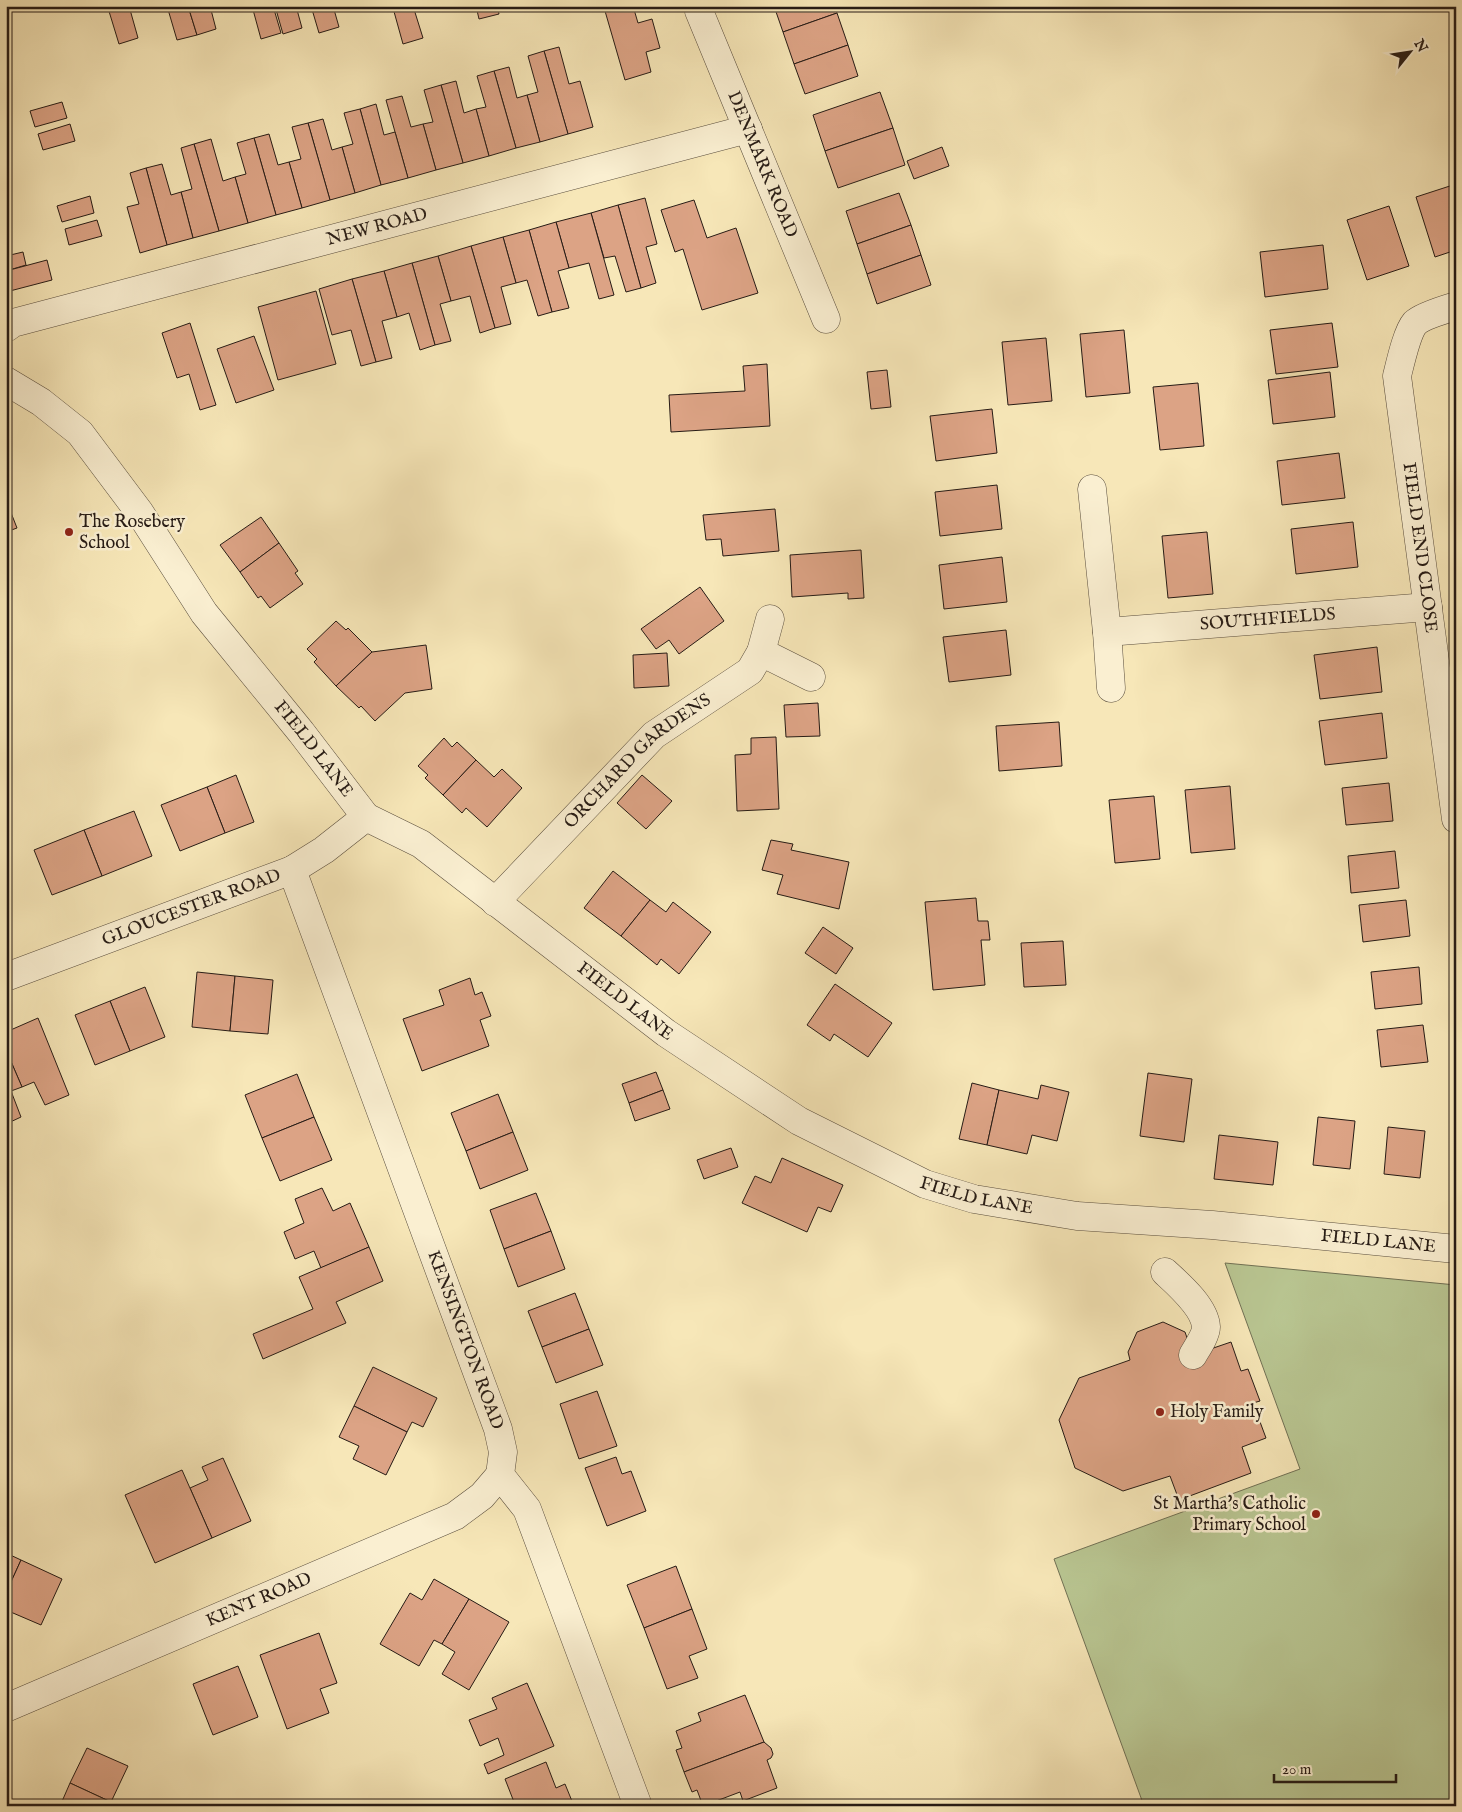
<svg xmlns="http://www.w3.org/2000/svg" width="1462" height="1812" font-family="'IM FELL English',serif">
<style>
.green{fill:#b9c692;stroke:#707054}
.building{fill:#dca385;stroke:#261b15}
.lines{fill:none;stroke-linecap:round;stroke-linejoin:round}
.pedestrian-casing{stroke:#5a4e3e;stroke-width:29}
.minor-casing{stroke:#5a4e3e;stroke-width:29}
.pedestrian{stroke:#faefd1;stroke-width:28}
.minor{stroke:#faefd1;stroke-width:28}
.poi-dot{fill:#8f2418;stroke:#faefd1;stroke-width:2}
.labels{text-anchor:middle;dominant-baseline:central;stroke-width:5;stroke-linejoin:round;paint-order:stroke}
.street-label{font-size:18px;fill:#261b15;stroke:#faefd1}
.poi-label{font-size:18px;fill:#261b15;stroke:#faefd1;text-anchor:start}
</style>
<rect width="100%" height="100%" fill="#f7e7b8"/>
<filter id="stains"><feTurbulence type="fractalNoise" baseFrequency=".004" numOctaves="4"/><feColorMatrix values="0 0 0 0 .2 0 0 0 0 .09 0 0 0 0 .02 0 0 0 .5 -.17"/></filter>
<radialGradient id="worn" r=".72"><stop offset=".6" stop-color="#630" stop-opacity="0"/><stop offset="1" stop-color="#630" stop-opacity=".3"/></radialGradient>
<polygon class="green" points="1225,1263 1456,1285 1456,1806 1144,1806 1054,1559 1300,1469"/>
<g class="building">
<polygon points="113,6 129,6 138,38 119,44 108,8"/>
<polygon points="167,6 188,6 197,35 177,40"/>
<polygon points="188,6 210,6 216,29 197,35"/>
<polygon points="252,6 273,6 281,33 261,39"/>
<polygon points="275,6 296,6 302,28 283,34"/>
<polygon points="311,6 333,6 339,27 319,33"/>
<polygon points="399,6 413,6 423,38 403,44 393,8"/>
<polygon points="476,6 497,6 499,14 479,19"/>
<polygon points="623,6 633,6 638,23 652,19 660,48 646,52 651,72 625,80 605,11"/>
<polygon points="774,6 834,6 837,13 783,32"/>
<polygon points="837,13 848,45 794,64 783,32"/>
<polygon points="848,45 858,76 805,94 794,64"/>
<polygon points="559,47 569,84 580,81 593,127 568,134 544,51"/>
<polygon points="544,51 568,134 540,142 527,95 538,92 528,56"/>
<polygon points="509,67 517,98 527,95 540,142 516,148 494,71"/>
<polygon points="494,71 516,148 489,156 476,109 486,107 477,76"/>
<polygon points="456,81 464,113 476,109 489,156 463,163 441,85"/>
<polygon points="441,85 463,163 436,170 423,124 433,122 424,90"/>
<polygon points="880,92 893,128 825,151 813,115"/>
<polygon points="402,96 411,127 423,124 436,170 408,178 386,100"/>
<polygon points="62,102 67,118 35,127 30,111"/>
<polygon points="376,104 384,135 395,132 408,178 381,185 360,109"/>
<polygon points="360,109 381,185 355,193 342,147 353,144 344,113"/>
<polygon points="323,119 332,150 342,147 355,193 330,200 308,123"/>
<polygon points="308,123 330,200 302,208 289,162 301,159 292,127"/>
<polygon points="70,124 75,141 43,150 38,134"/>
<polygon points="893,128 905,165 838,188 825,151"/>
<polygon points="269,134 278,165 289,162 302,208 276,215 254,138"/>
<polygon points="254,138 276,215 248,223 235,177 246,174 237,143"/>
<polygon points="211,139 223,181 235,177 248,223 219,231 194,144"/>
<polygon points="194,144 219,231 193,238 181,192 192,189 181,148"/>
<polygon points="942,147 949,166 914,179 907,161"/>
<polygon points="162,164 171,195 181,192 193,238 167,245 146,168"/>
<polygon points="146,168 167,245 140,253 127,207 139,204 130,173"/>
<polygon points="1456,184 1456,250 1435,257 1416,197"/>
<polygon points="899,193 911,225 857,244 846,211"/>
<polygon points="90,196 94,213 62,222 57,206"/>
<polygon points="645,198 657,244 646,247 656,283 641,288 618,205"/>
<polygon points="694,200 707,238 736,228 758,293 702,310 683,249 675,252 661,210"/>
<polygon points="618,205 641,288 626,292 615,256 604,258 591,213"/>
<polygon points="1389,206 1409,266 1367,280 1347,220"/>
<polygon points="591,213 614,295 599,299 589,263 569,268 556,222"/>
<polygon points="97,220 102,236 69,245 65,229"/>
<polygon points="556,222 569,268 558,271 569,308 552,312 529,230"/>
<polygon points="911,225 921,255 867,274 857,244"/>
<polygon points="529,230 552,312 538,316 527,280 516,283 503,237"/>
<polygon points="503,237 516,283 501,287 511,324 495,328 471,246"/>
<polygon points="1323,245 1328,289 1265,297 1260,252"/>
<polygon points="471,246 495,328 480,333 470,296 451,301 438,256"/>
<polygon points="23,252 26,265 6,271 6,256"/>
<polygon points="921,255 931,285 877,304 867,274"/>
<polygon points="438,256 451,301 440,304 451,341 435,345 412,263"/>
<polygon points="47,260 52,280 6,292 6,271"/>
<polygon points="412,263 435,345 420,350 409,313 397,317 384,271"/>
<polygon points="384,271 397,317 382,321 392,358 376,362 352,279"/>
<polygon points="352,279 376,362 361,366 351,330 332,335 319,289"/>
<polygon points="316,291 336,364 278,380 258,307"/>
<polygon points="190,323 216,405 200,410 189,374 177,378 162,333"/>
<polygon points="1332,323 1338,367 1276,374 1270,330"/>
<polygon points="1124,330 1130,393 1086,397 1080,334"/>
<polygon points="254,336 274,390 236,403 217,349"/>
<polygon points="1046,338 1052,401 1008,405 1002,342"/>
<polygon points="767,364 770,426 671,432 669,395 745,391 743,366"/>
<polygon points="887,370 891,407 871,409 867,372"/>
<polygon points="1330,372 1335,417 1273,424 1268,380"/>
<polygon points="1198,383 1204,446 1160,450 1153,387"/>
<polygon points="992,409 997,453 936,461 930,416"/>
<polygon points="1339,453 1345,498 1282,505 1277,461"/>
<polygon points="997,485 1002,529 940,536 935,492"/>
<polygon points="6,500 17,528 6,532"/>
<polygon points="775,509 779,551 723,556 721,539 706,540 703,515"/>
<polygon points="261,517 279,543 240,572 220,545"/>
<polygon points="1353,522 1358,567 1296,574 1291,529"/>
<polygon points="1207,532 1213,594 1168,598 1162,536"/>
<polygon points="279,543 298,571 295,573 303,584 270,608 261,596 258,598 240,572"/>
<polygon points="861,550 864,598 848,599 848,593 792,597 790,555"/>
<polygon points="1002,557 1007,602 944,609 939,565"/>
<polygon points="700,587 724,621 679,654 669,640 656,649 641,629"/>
<polygon points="336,621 346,630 348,628 372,652 336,686 314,662 317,659 307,649"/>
<polygon points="1006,630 1011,675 949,682 943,637"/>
<polygon points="426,645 432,689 405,693 375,721 361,706 359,708 336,686 372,652"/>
<polygon points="1377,647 1382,692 1320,699 1314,655"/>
<polygon points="667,653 669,686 634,688 633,655"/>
<polygon points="818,703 820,736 786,737 784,705"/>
<polygon points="1382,713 1387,758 1325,765 1319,721"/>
<polygon points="1059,722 1062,766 999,771 996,726"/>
<polygon points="776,737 779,809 737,811 735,755 751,754 751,738"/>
<polygon points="444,738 452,747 457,742 476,760 443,795 425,778 428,775 418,766"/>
<polygon points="476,760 494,777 502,769 522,788 487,827 466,808 462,813 443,795"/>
<polygon points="236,775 254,822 225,833 207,787"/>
<polygon points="642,775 672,801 646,829 617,803"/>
<polygon points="1389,783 1393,821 1346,825 1342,788"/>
<polygon points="1230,786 1235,849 1191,853 1185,790"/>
<polygon points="207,787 225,833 180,851 161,805"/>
<polygon points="1154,796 1160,859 1115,863 1109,800"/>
<polygon points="134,811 152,856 102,876 84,830"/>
<polygon points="84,830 102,876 52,895 34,850"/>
<polygon points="771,840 793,844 791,850 849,862 839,909 777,894 783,875 762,870"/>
<polygon points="1395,851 1399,888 1351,893 1348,856"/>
<polygon points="613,871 650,900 621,936 584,908"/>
<polygon points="976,898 978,921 988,921 990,940 981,940 985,985 933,990 925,902"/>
<polygon points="650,900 666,912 673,902 711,932 679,974 661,959 657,965 621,936"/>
<polygon points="1406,900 1410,936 1363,942 1359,905"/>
<polygon points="823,927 853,948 836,974 805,953"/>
<polygon points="1063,941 1066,985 1024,987 1021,943"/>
<polygon points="1419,967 1422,1004 1375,1009 1371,972"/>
<polygon points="197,972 235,976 230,1031 192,1027"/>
<polygon points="235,976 273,980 268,1034 230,1031"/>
<polygon points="470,978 475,995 482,992 491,1016 480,1020 489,1046 422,1071 403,1019 444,1005 439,990"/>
<polygon points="835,984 892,1023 868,1057 834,1034 830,1041 807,1025"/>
<polygon points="145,987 165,1037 130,1051 110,1001"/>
<polygon points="110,1001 130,1051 95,1065 75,1015"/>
<polygon points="38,1018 69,1095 45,1105 34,1082 22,1087 6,1050 6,1032"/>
<polygon points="1423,1025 1428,1062 1381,1067 1377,1030"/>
<polygon points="6,1050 22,1087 11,1091 21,1117 6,1124"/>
<polygon points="656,1072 663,1090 629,1103 622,1084"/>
<polygon points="1148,1073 1192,1079 1184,1142 1140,1136"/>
<polygon points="297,1074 314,1117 262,1138 245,1095"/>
<polygon points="972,1083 999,1090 987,1145 959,1139"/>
<polygon points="1041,1085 1069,1092 1057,1141 1032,1135 1027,1154 987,1145 999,1090 1038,1099"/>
<polygon points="663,1090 670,1109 635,1121 629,1103"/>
<polygon points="498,1094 513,1132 466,1151 451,1113"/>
<polygon points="314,1117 332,1160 280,1181 262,1138"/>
<polygon points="1318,1117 1355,1121 1350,1169 1313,1165"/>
<polygon points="1388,1127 1425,1131 1420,1178 1384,1174"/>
<polygon points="513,1132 528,1170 480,1189 466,1151"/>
<polygon points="1219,1135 1278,1142 1273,1185 1214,1179"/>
<polygon points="731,1148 738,1167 704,1179 697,1160"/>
<polygon points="782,1158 843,1185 831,1212 818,1207 807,1232 742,1203 755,1176 771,1183"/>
<polygon points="322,1188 333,1211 350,1203 369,1247 321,1268 314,1251 295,1259 284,1232 304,1223 295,1199"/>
<polygon points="536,1193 551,1231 504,1249 490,1210"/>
<polygon points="551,1231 565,1269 518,1287 504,1249"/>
<polygon points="369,1247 383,1281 336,1302 346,1323 263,1359 253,1334 313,1309 299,1277"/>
<polygon points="575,1293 589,1329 542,1347 528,1311"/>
<polygon points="1163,1322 1185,1332 1193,1355 1231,1342 1241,1371 1248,1369 1260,1401 1253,1403 1266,1438 1242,1447 1251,1473 1179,1500 1170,1476 1123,1491 1075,1468 1059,1420 1079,1378 1130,1360 1128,1352 1137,1332"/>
<polygon points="589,1329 603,1365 556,1383 542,1347"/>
<polygon points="373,1367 437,1398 423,1427 412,1422 407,1432 354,1406"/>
<polygon points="597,1391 617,1446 579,1459 560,1404"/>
<polygon points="354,1406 407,1432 386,1475 353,1459 359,1446 339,1437"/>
<polygon points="616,1457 622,1474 631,1471 646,1511 607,1526 585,1468"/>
<polygon points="223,1458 251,1521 212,1538 190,1488 208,1480 202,1467"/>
<polygon points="182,1470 212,1538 155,1563 125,1495"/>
<polygon points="6,1553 21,1560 6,1593"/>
<polygon points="21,1560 62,1579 41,1625 6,1610 6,1593"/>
<polygon points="676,1566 692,1609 644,1628 627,1585"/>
<polygon points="434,1579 469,1599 442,1644 434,1640 419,1666 380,1644 410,1593 422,1600"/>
<polygon points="469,1599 509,1622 469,1690 442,1674 455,1652 442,1644"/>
<polygon points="692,1609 707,1649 689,1656 698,1678 667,1689 644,1628"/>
<polygon points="319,1633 337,1683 320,1689 329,1713 287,1729 260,1655"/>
<polygon points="238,1666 258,1717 213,1735 193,1684"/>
<polygon points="527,1683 554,1746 488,1774 484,1764 504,1755 498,1738 480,1746 469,1720 497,1709 492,1698"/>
<polygon points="745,1695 764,1742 684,1772 676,1750 682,1748 676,1731 701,1721 698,1713"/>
<polygon points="764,1742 771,1748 773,1754 771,1758 767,1760 777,1788 743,1801 740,1792 703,1806 697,1790 692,1792 684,1772"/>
<polygon points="87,1748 128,1766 111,1802 70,1783"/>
<polygon points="546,1762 556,1788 565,1784 574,1806 504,1806 514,1802 505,1779"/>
<polygon points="70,1783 111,1802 109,1806 60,1806"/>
</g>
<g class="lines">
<defs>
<path id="pedestrian" d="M 1165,1272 C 1178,1284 1205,1307 1206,1327 C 1206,1335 1197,1348 1193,1355"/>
<g id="minor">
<path id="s1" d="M 699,11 L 826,319"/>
<path id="s2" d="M 1456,306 C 1446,309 1422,316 1415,323 C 1407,332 1400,364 1397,376 L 1456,819"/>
<path id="s3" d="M 6,328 L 13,323 L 748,129"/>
<path id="s4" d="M 6,381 L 41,402 L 80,433 L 140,513 L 204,613 L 301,732 L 366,817 L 421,844 L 666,1033 L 799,1121 L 925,1184 L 974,1199 L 1077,1216 L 1212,1225 L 1456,1249"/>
<path id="s5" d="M 1092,489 L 1107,632 L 1428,607"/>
<polyline points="1107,632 1111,688"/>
<polyline points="761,652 811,677"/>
<path id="s6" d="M 292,870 L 498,1429 L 503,1452 L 500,1475 L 527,1509 L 638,1806"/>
<path id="s7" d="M 495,902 L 654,735 L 750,671 L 761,652 L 770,619"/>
<path id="s8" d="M 6,977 L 292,870 L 324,850 L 366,817"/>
<path id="s9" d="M 6,1708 L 455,1516 L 482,1496 L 500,1475"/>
</g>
</defs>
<use href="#pedestrian" class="pedestrian-casing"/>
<use href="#minor" class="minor-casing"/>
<use href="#pedestrian" class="pedestrian"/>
<use href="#minor" class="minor"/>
</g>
<g class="poi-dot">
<circle cx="69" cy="532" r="5"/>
<circle cx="1160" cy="1412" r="5"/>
<circle cx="1316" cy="1514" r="5"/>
</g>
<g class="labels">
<g class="street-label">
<text stroke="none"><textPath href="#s1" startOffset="166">DENMARK ROAD</textPath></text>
<text stroke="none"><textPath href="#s3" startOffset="385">NEW ROAD</textPath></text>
<text stroke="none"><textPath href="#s2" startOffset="274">FIELD END CLOSE</textPath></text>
<text stroke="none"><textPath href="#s5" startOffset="305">SOUTHFIELDS</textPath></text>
<text stroke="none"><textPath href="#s4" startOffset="484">FIELD LANE</textPath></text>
<text stroke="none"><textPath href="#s7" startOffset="201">ORCHARD GARDENS</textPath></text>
<text stroke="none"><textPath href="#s8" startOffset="198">GLOUCESTER ROAD</textPath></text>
<text stroke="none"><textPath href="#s4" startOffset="889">FIELD LANE</textPath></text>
<text stroke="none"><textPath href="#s4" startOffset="1294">FIELD LANE</textPath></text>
<text stroke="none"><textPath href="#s4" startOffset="1699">FIELD LANE</textPath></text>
<text stroke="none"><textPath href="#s6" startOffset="501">KENSINGTON ROAD</textPath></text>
<text stroke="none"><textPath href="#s9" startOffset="275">KENT ROAD</textPath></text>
</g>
<g class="poi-label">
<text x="79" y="522">The Rosebery<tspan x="79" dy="21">School</tspan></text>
<text x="1170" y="1412">Holy Family</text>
<text x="1306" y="1504" text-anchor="end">St Martha's Catholic<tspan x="1306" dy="21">Primary School</tspan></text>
</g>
</g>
<rect width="1462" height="1812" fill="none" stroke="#f7e7b8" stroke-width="25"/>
<rect x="8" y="8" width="1447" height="1797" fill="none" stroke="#261b15" stroke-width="2.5"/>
<rect x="12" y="12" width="1437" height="1787" fill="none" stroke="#261b15"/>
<g transform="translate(1410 52) rotate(60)" stroke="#faefd1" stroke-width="4" paint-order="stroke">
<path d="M0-4L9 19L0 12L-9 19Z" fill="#261b15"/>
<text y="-8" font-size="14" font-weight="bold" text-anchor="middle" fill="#261b15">N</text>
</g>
<path d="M1274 1774v8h122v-8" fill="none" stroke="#261b15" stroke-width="2.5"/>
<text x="1282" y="1774" font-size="15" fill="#261b15" stroke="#faefd1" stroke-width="4" paint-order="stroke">20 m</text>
<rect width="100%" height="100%" filter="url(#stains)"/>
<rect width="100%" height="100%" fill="url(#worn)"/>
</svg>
